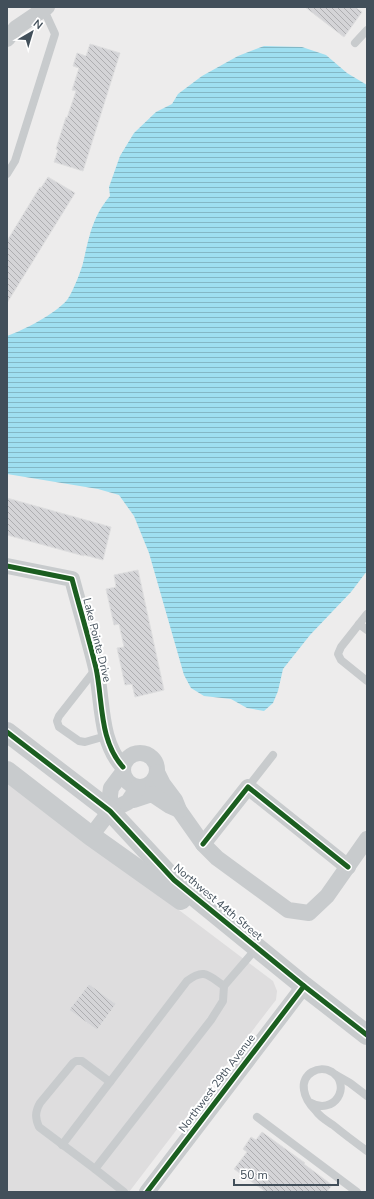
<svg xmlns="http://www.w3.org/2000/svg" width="374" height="1199" font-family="'Nunito Sans',sans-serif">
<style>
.education{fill:#deddde}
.water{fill:url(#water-rules)}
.building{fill:url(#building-back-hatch);stroke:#dededf}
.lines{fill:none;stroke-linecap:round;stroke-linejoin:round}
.service{stroke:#c8cbcd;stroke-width:8}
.minor{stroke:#c8cbcd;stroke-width:16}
.tertiary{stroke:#c8cbcd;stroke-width:20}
.cycleway-casing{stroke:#fff;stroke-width:8}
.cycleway{stroke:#1b5e20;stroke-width:5}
.labels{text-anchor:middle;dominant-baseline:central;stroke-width:4;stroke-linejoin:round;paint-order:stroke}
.street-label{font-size:11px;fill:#424f5a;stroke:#fff}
</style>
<defs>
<pattern id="water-rules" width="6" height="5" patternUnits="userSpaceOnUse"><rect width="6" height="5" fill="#9fdff0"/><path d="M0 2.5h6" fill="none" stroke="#83b7c5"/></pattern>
<pattern id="building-back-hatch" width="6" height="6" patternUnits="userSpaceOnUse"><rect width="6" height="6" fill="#d4d4d7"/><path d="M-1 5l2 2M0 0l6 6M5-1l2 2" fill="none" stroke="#aeaeb1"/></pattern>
</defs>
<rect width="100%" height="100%" fill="#edecec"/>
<polygon class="education" points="7,780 273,981 277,991 276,1000 272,1005 129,1192 7,1192"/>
<path class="water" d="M 264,46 L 302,47 L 326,55 L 347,73 L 367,85 L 367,571 L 351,592 L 310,635 L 283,669 L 278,691 L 273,703 L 264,711 L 247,708 L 231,699 L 204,696 L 191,688 L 184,675 L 149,553 L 134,516 L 119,495 L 98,489 L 7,474 L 7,336 C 24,330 55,314 67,300 C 72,294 81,271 83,263 C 89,238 92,217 110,196 L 109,187 L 120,156 L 134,133 L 156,112 L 172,104 L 178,94 L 202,76 L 238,56 Z"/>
<g class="building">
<polygon points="305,7 355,7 362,12 344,37"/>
<polygon points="90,44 120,53 83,171 54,162 58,150 56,149 66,117 67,118 76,91 72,90 79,68 73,66 77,53 86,56"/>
<polygon points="48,177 75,193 7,303 7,241 40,187 41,188"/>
<polygon points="7,498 111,527 103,560 84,555 84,556 7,535"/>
<polygon points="138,570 164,690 135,697 132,684 125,685 117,648 124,647 119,624 114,625 106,589 116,587 114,575"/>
<polygon points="89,984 116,1004 97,1030 69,1010"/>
<polygon points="262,1132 305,1163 304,1164 332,1185 327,1192 266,1192 234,1169 247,1152 243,1149 251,1137 256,1140"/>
</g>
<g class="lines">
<g class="service">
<polyline points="355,43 367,30"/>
<polyline points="7,174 15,161 55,34 44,10"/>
<polyline points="367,614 341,647 338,654 341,660 367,681"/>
<polyline points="359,624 367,630"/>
<polyline points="95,670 59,716 57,721 59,727 79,741 85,742 106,736"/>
<polyline points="248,787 273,755"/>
<polyline points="336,1075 350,1083 367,1096"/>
<path d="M 309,1102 C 335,1117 352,1085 332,1072 C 319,1064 301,1074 304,1090 C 305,1098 311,1106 316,1111 C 320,1117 327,1121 333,1125 C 344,1134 356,1143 367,1151"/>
<polyline points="257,1117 357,1192"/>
<polyline points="62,1145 110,1082"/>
<path d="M 95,1169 L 39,1127 C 35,1118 35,1112 40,1103 L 73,1063 L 76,1061 L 82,1061 L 110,1082 L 187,981 C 204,968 208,975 224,986"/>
<polyline points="124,1192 95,1169 211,1020 223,1001 224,986 254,951"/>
</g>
<g class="minor">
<polyline points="7,39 16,28 47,7"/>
<path d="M 7,566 L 72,579 C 80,609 89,639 96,668 C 103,701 99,741 123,767"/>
<circle cx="140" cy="770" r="17"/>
<polyline points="157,772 163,784 175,800 179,810 203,844 217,858 288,910 309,913 327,896 367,839"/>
<polyline points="134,800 152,794 170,806 179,810"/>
<polyline points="110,811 110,795 111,788 123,772"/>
<polyline points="91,836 110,811 128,802 138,787"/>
<polyline points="203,844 248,787 348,867"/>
<polyline points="147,1192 304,986"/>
</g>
<g class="tertiary">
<polyline points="7,732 110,811 174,880 304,986 367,1035"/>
<polyline points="7,771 91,836 181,900"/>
</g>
<defs>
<g id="cycleway">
<path d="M 7,566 L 72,579 C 80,609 89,639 96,668 C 103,701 99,741 123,767"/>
<polyline points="7,732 110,811 174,880 304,986 367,1035"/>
<polyline points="203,844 248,787 348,867"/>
<polyline points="147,1192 304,986"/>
</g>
</defs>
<use href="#cycleway" class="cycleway-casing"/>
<use href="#cycleway" class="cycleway"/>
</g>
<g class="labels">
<g class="street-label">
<text transform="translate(97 640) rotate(76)">Lake Pointe Drive</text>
<text transform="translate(218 902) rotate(40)">Northwest 44th Street</text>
<text transform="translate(217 1083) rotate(-53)">Northwest 29th Avenue</text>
</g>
</g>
<rect width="374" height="1199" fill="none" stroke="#424f5a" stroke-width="16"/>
<g transform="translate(32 32) rotate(38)" stroke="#ffffff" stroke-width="3" paint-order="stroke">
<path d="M0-3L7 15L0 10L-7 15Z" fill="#424f5a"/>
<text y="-6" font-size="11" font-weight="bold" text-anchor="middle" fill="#424f5a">N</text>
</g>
<path d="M234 1179v6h104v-6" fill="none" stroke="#424f5a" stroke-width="2"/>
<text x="240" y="1179" font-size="12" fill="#424f5a" stroke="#ffffff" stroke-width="3" paint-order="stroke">50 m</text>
</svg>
